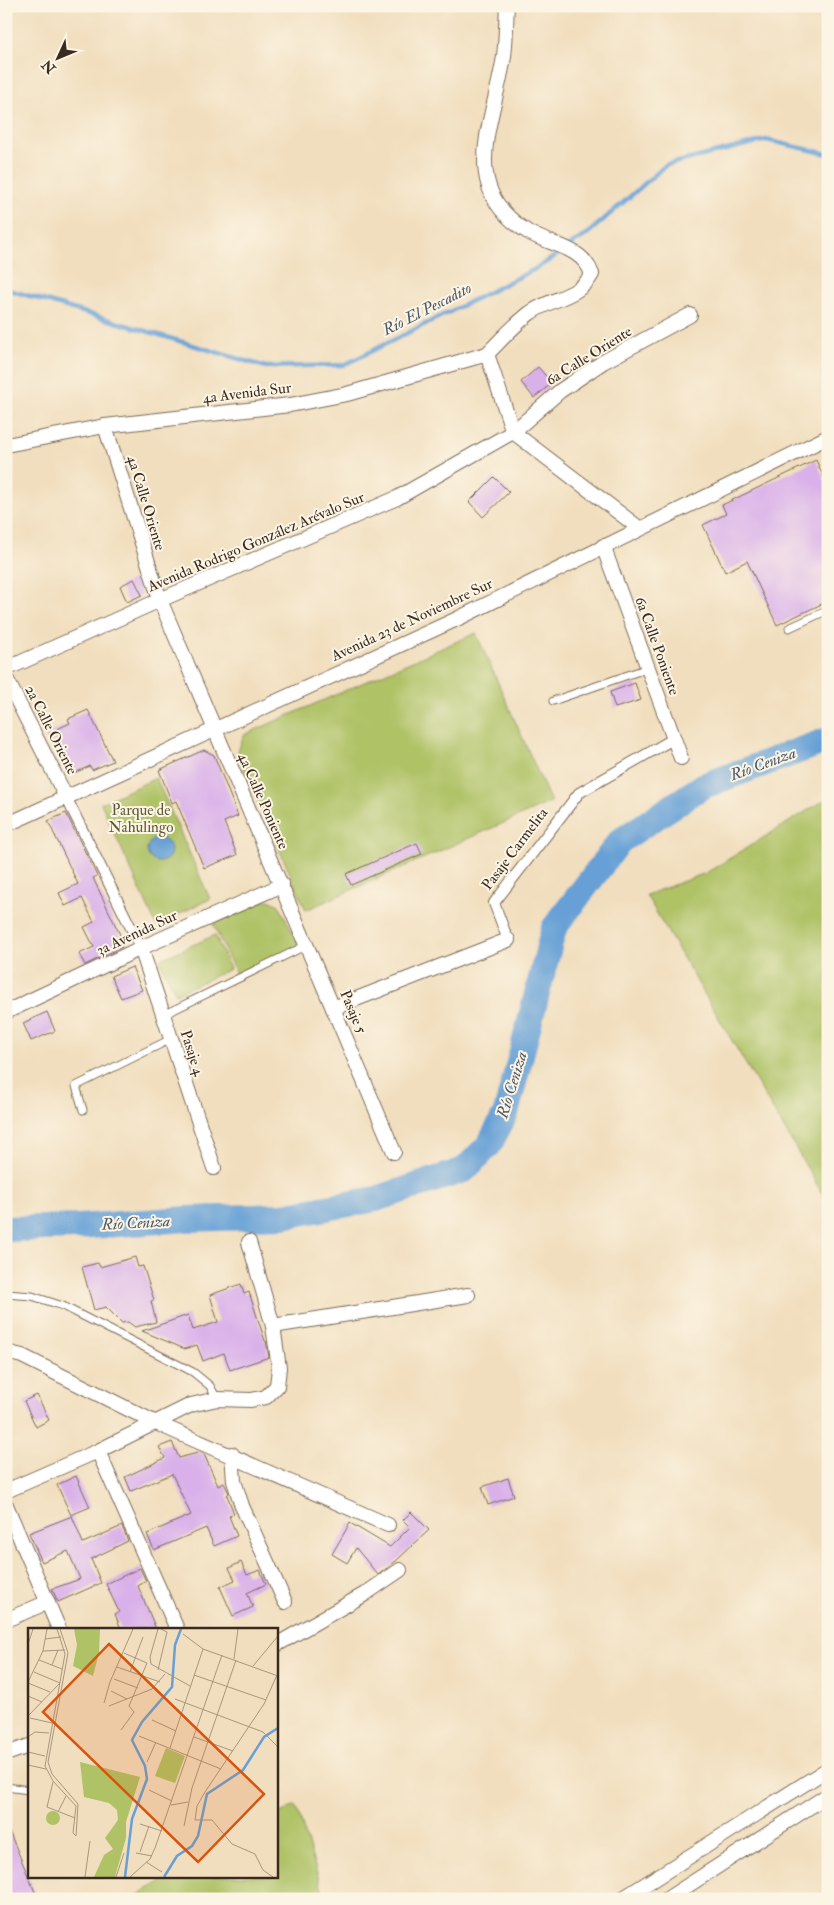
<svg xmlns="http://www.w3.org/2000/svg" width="834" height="1905" font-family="'IM FELL Double Pica',serif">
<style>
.green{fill:#afc266;stroke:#757642}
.water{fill:#66a0d6;stroke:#50657a}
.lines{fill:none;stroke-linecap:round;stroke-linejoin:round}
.stream{stroke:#66a0d6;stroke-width:4.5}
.river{stroke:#66a0d6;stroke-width:26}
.building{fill:#d9b0ea}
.service-casing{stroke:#7b6956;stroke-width:9}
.pedestrian-casing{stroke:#7b6956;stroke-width:12}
.minor-casing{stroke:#7b6956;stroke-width:16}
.service{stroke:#fff;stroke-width:7}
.pedestrian{stroke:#fff;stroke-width:10}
.minor{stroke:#fff;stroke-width:14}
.labels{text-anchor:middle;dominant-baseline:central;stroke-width:4;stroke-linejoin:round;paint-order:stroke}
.street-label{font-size:15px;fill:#3b2a1e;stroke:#fcf5e5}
.park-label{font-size:15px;fill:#5e5834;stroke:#fcf5e5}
.water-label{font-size:16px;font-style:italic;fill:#4c5968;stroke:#fcf5e5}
.inset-river{fill:none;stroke:#66a0d6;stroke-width:2.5}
.inset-road{fill:none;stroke:#a8967e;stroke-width:1}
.view{fill:#d7540e;fill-opacity:0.15;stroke:#d7540e;stroke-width:2.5}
.inset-edge{fill:none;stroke:#3b2a1e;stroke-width:2.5}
</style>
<rect width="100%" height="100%" fill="#fcf5e5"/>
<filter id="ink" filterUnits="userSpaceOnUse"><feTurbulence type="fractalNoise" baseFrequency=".02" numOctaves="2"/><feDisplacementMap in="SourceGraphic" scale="10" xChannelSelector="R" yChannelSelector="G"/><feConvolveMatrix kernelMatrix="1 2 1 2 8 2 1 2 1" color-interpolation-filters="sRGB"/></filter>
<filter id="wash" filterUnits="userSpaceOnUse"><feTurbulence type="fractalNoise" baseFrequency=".0096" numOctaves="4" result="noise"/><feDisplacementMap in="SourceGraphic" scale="20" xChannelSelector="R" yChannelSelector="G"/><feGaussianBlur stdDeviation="1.12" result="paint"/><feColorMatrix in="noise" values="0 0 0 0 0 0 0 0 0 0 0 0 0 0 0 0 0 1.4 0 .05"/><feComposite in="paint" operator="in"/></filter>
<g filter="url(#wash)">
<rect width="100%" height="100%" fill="#f1debe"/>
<g class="green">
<polygon points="476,633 551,802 306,910 237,754 244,735"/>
<polygon points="156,778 210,899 156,925 101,803"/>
<polygon points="828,798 828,1203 646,895 706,873"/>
<polygon points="269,900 279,905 299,945 237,976 213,924 264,901"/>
<polygon points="215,935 230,969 176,994 159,960"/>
<polygon points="296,1805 325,1899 131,1899 170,1876 276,1876 276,1816"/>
</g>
<circle class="water" cx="159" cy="850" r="12"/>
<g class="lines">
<g class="stream">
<polyline points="569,246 586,235 666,165 766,140 828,154"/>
<polyline points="6,289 266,367 344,365 537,268 563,251"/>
</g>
<polyline class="river" points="6,1229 78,1227 187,1219 283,1216 376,1199 464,1170 489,1145 506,1113 554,928 620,841 703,786 828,740"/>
</g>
<g id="blocks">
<g class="building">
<polygon points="538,367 552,383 534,398 521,382"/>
<polygon points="816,460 828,487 828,601 777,625 747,561 725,572 703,525 726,514 722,505"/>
<polygon points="494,477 509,492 483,517 469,502"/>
<polygon points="134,579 142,595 127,602 120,586"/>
<polygon points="635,683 641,700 615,708 610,692"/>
<polygon points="88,710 113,761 92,770 90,766 70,775 49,733 70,723 68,719"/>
<polygon points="204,750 214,755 238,816 224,822 237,855 204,868 176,801 172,803 159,770"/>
<polygon points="66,813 97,876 93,878 123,941 122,947 85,965 79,954 94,947 84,927 94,922 82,898 65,906 59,893 78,884 48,821"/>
<polygon points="417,843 422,854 351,885 346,874"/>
<polygon points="132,967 142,990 121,998 111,976"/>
<polygon points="47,1012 55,1031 31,1041 23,1023"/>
<polygon points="135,1257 138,1267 143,1266 154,1300 151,1301 156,1322 135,1327 128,1322 122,1323 106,1307 94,1310 82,1267 98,1263 100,1267"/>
<polygon points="241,1284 244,1294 249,1292 265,1341 266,1341 269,1357 230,1370 224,1353 203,1361 197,1345 185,1349 142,1331 188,1315 193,1330 218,1322 210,1295"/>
<polygon points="37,1395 49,1420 36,1427 24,1401"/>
<polygon points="172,1442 179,1458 201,1452 204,1454 218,1486 224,1483 229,1493 227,1495 234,1514 229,1516 237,1536 214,1546 206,1528 154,1550 147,1534 191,1515 172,1474 131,1491 125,1477 165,1458 159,1447"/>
<polygon points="76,1476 90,1507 71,1515 57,1485"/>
<polygon points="508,1478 514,1496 488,1505 482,1487"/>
<polygon points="411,1512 429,1530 396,1561 378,1575 356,1548 347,1563 332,1554 350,1523 390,1547 410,1527 403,1520"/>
<polygon points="72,1516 83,1543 122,1526 128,1541 91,1559 101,1583 58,1602 52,1589 80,1579 68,1551 42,1562 29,1533"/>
<polygon points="241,1562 247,1575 260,1570 266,1584 247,1593 253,1607 233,1616 220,1587 235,1580 229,1568"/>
<polygon points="140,1568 146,1581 138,1586 156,1629 121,1629 115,1614 119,1612 106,1584"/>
<polygon points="6,1824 38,1899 6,1899"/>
</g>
</g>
</g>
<g filter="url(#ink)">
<use href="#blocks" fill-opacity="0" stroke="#7b6956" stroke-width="1"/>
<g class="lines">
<defs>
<g id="service">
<polyline points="789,628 828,610"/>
<polyline points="553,701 648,668"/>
<polyline points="163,1015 307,945"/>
<polyline points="83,1110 76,1086 171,1039"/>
<polyline points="6,1294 32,1296 63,1306 193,1372 210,1386 217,1399"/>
<polyline points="6,1787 29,1790"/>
</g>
<g id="pedestrian">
<polyline points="66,797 141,948"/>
<polyline points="508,940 494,903 579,793 673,739"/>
</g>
<g id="minor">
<path d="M 487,354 C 501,340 514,325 530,313 C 551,298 580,297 592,274 C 582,246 551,246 528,232 C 455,188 495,120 504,56 C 506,40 506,23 507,6"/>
<polyline points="487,354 513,432"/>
<polyline points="105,426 160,600 394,1152"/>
<polyline points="513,432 639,528"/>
<polyline points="6,445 105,426 290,405 347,394 487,354"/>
<polyline points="603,546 681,758"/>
<polyline points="6,669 160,600 397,498 513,432 560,391 603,362 690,315"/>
<polyline points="6,678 66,797"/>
<polyline points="6,825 457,619 828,437"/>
<polyline points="141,948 214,1168"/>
<polyline points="333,1008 508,940"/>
<polyline points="6,1012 141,948 282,885"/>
<polyline points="249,1242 273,1326"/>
<polyline points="6,1352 22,1356 156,1423 388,1525"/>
<polyline points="98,1451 177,1629"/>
<polyline points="232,1454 234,1481 242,1506 285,1602"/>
<polyline points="6,1491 98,1451 191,1405 217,1399 251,1400 266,1397 277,1386 279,1368 273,1326 468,1295"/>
<polyline points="6,1505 59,1629"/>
<polyline points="6,1620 48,1602"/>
<polyline points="276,1645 365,1594 400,1570"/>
<polyline points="6,1754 29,1746"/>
<polyline points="622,1899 828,1769"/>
<polyline points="667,1899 828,1795"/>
</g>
</defs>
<use href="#service" class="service-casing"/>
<use href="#pedestrian" class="pedestrian-casing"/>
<use href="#minor" class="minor-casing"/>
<use href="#service" class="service"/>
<use href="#pedestrian" class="pedestrian"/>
<use href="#minor" class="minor"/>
</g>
</g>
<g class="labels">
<g class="street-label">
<text transform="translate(589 356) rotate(-32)">6a Calle Oriente</text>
<text transform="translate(247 393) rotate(-7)">4a Avenida Sur</text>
<text transform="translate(146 503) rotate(73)">4a Calle Oriente</text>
<text transform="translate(256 542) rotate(-23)">Avenida Rodrigo González Arévalo Sur</text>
<text transform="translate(412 620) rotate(-25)">Avenida 23 de Noviembre Sur</text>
<text transform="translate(657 646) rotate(70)">6a Calle Poniente</text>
<text transform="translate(51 730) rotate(63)">2a Calle Oriente</text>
<text transform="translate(263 801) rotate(66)">4a Calle Poniente</text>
<text transform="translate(515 849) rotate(-53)">Pasaje Carmelita</text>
<text transform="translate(137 933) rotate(-25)">3a Avenida Sur</text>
<text transform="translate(353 1012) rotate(67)">Pasaje 5</text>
<text transform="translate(192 1053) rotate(72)">Pasaje 4</text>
</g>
<g class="park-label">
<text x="141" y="810">Parque de<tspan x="141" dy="17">Nahulingo</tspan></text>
</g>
<g class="water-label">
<text transform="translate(427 309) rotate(-27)">Río El Pescadito</text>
<text transform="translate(763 764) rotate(-20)">Río Ceniza</text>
<text transform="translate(512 1085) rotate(-73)">Río Ceniza</text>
<text transform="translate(136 1223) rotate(-3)">Río Ceniza</text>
</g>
</g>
<g transform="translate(28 1628)">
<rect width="250" height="250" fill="#f1debe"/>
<path d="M 46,1 L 72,1 L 71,25 L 65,48 L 45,38 L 49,17 ZM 138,120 L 157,128 L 147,155 L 127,148 ZM 52,134 L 112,149 L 98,194 L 98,210 L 87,249 L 66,249 L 76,227 L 85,221 L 77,210 L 90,192 L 89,182 L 81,175 L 56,169 ZM18 190a7 7 0 1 1 14 0a7 7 0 1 1-14 0Z" fill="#afc266"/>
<path class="inset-river" d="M 97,249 L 104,191 L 119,151 L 117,138 L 104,112 L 114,94 L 144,59 L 147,17 L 153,1M 136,249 L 149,228 L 164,218 L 170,208 L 179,166 L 215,142 L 236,109 L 250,100"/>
<path class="inset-road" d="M 29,1 L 37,26 L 17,138 L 25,153 L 48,178 L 45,205 L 48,208 L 50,176 L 24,146 L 20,134 L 40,25 L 32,1M 130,1 L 122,29 L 123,36 L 162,58M 155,6 L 175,21 L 250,48M 17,11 L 33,9M 0,16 L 5,1M 15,23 L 37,22M 96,25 L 119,35M 206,31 L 210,1M 11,32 L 34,41M 24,37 L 30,22M 225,38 L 250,8M 89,39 L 132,54M 130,42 L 139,4 L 133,1M 102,44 L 115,9M 166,47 L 238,72M 86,51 L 110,60M 0,54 L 15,23 L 19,1M 0,55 L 22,64M 83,63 L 99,71M 0,68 L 14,74M 147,71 L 235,104 L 250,119M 76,75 L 82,54 L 105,1M 81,78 L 124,61 L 137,46M 1,87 L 32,55 L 6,44M 2,90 L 24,95M 124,92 L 148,103M 93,102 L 106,84 L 101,78 L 119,35M 111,108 L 193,141M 0,109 L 7,104 L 21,105M 166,109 L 205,123M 142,120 L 175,21M 0,124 L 17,128M 119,134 L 128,114M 0,137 L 18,141M 25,154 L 19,179 L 47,190M 121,162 L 144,173M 143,177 L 160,174M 30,184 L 38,168M 112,196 L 134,203M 156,198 L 164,160 L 208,32M 112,224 L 121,198M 108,225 L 124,228M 118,234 L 134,244M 57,249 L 62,213M 88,249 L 96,225M 102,249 L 122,231 L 127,220 L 194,27M 245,249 L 235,242 L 227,226 L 204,216 L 184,192 L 167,192 L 169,178 L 177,164 L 236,76 L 249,47"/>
<path class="view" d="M 81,16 L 236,166 L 170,234 L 15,84 Z"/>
<rect width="250" height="250" class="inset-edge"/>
</g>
<rect width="834" height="1905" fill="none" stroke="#fcf5e5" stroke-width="25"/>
<g transform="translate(58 58) rotate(226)" stroke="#fcf5e5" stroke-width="4" paint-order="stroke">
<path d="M0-4L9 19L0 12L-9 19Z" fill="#3b2a1e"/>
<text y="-8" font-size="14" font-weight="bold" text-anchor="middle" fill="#3b2a1e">N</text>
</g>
</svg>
